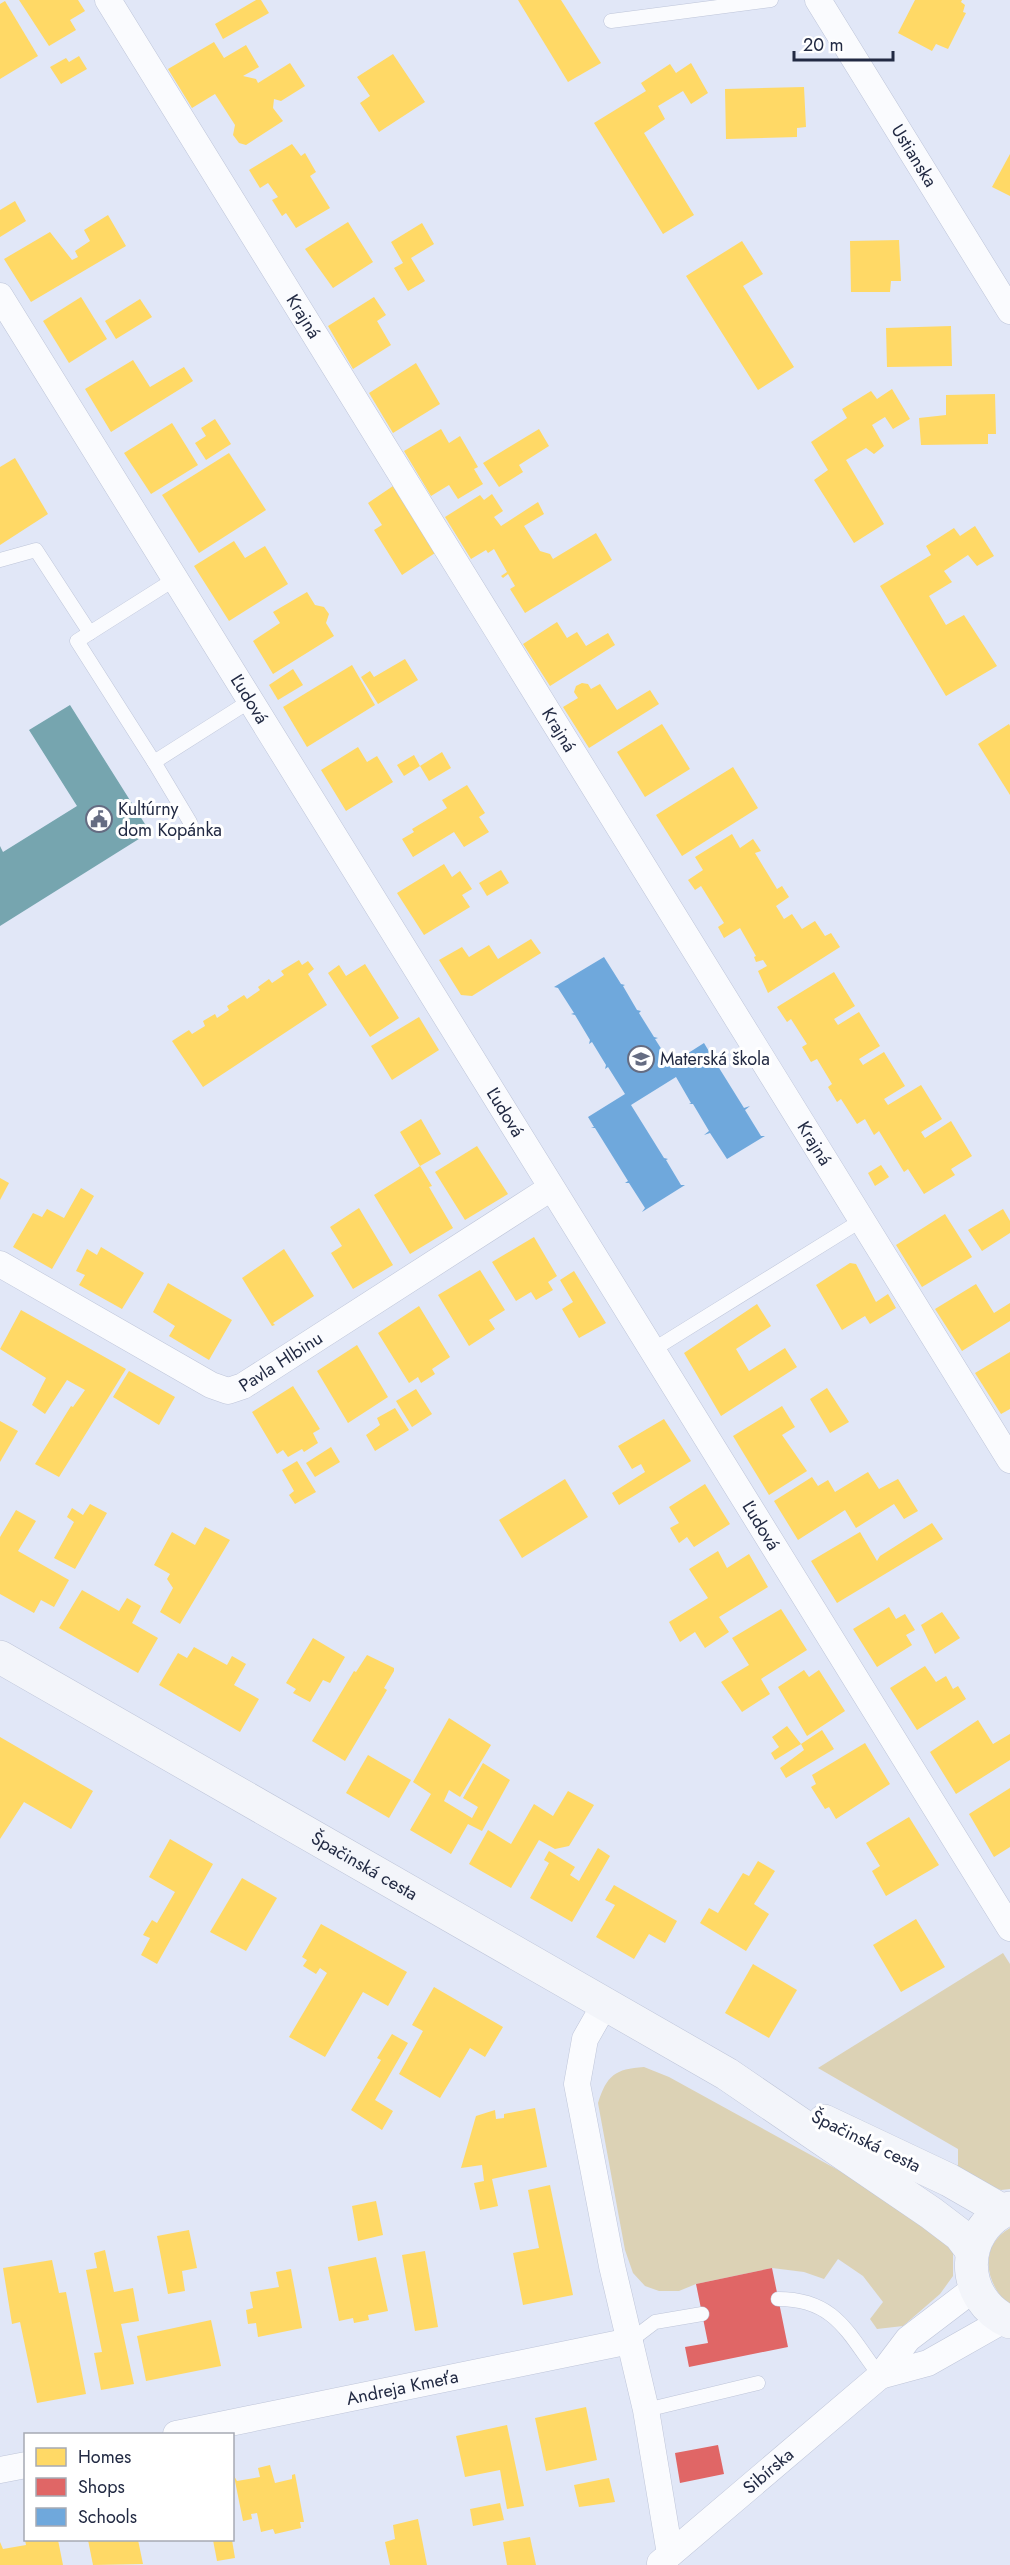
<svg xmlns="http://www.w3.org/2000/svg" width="1010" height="2565" font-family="Jost,sans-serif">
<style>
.green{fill:#dcd2b5}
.homes{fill:#ffd966}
.shops{fill:#e06666}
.schools{fill:#6fa8dc}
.public{fill:#76a5af}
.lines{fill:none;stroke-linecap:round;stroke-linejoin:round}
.lane-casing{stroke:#bec5d9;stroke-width:15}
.street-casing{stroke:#bec5d9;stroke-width:27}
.secondary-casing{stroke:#bec5d9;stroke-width:34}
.lane{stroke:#fafbfe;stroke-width:14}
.street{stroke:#fafbfe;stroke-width:26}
.secondary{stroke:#f3f5fa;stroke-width:33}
.labels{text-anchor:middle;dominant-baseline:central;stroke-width:6;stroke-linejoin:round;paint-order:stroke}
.street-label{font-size:18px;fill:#222a43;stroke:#fff}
.poi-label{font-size:18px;fill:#222a43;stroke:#fff;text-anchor:start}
</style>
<rect width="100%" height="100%" fill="#e1e7f7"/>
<g class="green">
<polygon points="1003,1953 1010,1964 1010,2189 1001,2190 958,2173 958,2149 818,2068"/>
<path d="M 644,2067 L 669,2077 L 900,2204 L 953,2246 L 953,2276 L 940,2294 L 903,2326 L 877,2329 L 870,2319 L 883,2302 L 863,2276 L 838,2259 L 824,2279 L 804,2272 L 772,2268 L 696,2284 L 679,2291 L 659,2291 L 645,2286 L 633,2273 L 625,2250 L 598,2103 C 607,2075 615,2069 644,2067 Z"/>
<path d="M 1010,2228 L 1010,2306 C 986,2285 977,2247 1010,2228 Z"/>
</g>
<g class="homes">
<polygon points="19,0 78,0 85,11 70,20 76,30 49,46"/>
<polygon points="256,0 261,0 269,13 223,39 215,24"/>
<polygon points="518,0 561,0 601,63 568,82"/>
<polygon points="915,0 962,0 961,2 965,5 963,12 966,13 948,49 936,44 932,51 898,33"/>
<polygon points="5,1 38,56 0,79 0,4"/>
<polygon points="214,42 224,58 246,45 259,67 243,76 256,79 258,83 290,63 305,86 281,101 274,99 273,108 283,121 246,145 239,143 233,135 235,125 215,94 192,108 168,69"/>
<polygon points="393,54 425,102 379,132 360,103 370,96 357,77"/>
<polygon points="79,56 87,69 61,84 50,67 66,58 69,62"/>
<polygon points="691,63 708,93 691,104 683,91 658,106 665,119 644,133 694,215 663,234 594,123 646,91 641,83 670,64 676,73"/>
<polygon points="804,87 806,127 797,128 797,137 726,139 725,89"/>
<polygon points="292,144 301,156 305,153 316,172 310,176 330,208 296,228 286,213 282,216 272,200 278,197 268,183 260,188 249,170"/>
<polygon points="1010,154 1010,196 992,187"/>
<polygon points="15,201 26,221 0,237 0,210"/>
<polygon points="108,215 126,246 31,302 4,259 50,232 72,260 78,257 75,251 90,241 84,230"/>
<polygon points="348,222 373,262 333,288 305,249"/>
<polygon points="422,223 434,244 411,258 425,281 408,291 394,268 403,263 391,242"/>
<polygon points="899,240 901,281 891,281 890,292 851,292 850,241"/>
<polygon points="742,241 763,274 743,286 794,367 758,390 686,276"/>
<polygon points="81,297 107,339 69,363 43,321"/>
<polygon points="374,297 386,315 377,321 391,345 353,369 328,326"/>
<polygon points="140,299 152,317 116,339 105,321"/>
<polygon points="951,326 952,366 887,367 886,328"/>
<polygon points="133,360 150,387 184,367 193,381 111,432 85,389"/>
<polygon points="416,363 440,404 393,433 369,393"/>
<polygon points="892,389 910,419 893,429 885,417 872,425 884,446 874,454 866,448 846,460 884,524 854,543 814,480 828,470 811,442 847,418 842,409 871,391 877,399"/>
<polygon points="995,394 996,434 988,434 988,444 921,445 919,418 946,415 946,395"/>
<polygon points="215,419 231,444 206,460 195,443 206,436 201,428"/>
<polygon points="172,423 198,465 151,494 124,453"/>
<polygon points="441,429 449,443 460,436 478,467 474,469 483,484 458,499 449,485 431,496 404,451"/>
<polygon points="539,429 549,446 519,465 523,472 499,487 483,463"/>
<polygon points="229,453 266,510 199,553 162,495"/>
<polygon points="15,458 48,514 0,545 0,467"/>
<polygon points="393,486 435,553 402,575 374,530 382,525 368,503"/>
<polygon points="492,494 503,511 494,517 501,526 538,502 544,514 524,526 540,551 550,554 553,559 596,533 612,560 525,613 510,589 515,586 508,574 503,578 501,576 507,572 494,549 488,553 486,550 471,559 445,517 480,495 484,500"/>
<polygon points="975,526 994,556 977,566 968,555 944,571 952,582 929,596 946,625 964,615 997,666 946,696 880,586 931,555 926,546 954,528 960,536"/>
<polygon points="234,541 245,558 265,546 288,584 229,621 194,566"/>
<polygon points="307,592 315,605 324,607 329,614 326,623 334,636 273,674 253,641 280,623 273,612"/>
<polygon points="557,622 567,638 577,632 586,646 608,633 615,645 550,686 523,644"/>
<polygon points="405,659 418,680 378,704 361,677 370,671 374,677"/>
<polygon points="352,665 375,705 307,747 283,707"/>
<polygon points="293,669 303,685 278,700 269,685"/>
<polygon points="582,683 588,684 591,689 600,684 617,710 650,690 659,704 589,748 563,707 578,698 574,692 576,686"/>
<polygon points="662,724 690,769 645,797 617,752"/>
<polygon points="1009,724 1010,726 1010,795 978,744"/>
<polygon points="358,747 367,762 377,756 393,782 346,811 321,770"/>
<polygon points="442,752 451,768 429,781 420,766"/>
<polygon points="414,755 420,766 404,776 397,765"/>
<polygon points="733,767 758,808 682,856 656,815"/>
<polygon points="467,785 485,813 479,817 489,832 464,847 454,832 413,857 402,839 414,832 412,829 447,808 442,800"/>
<polygon points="732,834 740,848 753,839 761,851 755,853 777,889 782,886 789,897 776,906 784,919 792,914 802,929 815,921 825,936 831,933 840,947 768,993 758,971 767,966 763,960 756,962 754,957 756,956 740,928 724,938 718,927 724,923 701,886 695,890 688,880 703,870 695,857"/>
<polygon points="444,864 452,877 460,871 472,889 462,895 470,907 424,935 397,893"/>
<polygon points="501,870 509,883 487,896 479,883"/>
<polygon points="531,939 541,953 472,996 461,995 439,960 462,947 469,957 489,945 498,959"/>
<polygon points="299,960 302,965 308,961 314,969 308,974 327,1005 203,1087 172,1041 189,1030 192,1034 205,1026 203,1021 215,1014 217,1018 229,1010 227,1006 244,995 247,999 260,990 258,987 269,979 272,983 284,975 281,971"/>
<polygon points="365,964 399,1018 370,1037 328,973 339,965 346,976"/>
<polygon points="834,972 855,1006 834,1019 838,1025 859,1012 880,1046 859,1059 863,1065 884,1052 905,1086 884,1099 888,1105 921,1085 942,1119 921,1132 925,1138 951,1121 972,1156 951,1169 955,1175 924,1194 908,1169 904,1172 879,1131 874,1135 865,1119 857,1124 841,1099 837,1102 828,1087 832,1084 817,1059 811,1062 802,1047 807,1044 791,1019 787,1022 777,1007"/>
<polygon points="419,1017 439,1050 392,1080 371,1046"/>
<polygon points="421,1119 441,1154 420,1166 432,1186 429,1187 453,1228 410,1254 374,1195 420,1166 400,1132"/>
<polygon points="477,1146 508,1194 465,1220 435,1172"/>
<polygon points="881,1165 889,1177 875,1186 868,1173"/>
<polygon points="0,1178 9,1183 0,1200"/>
<polygon points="81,1188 94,1196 52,1269 13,1247 33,1213 42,1217 47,1209 64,1218"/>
<polygon points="359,1208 393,1265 353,1289 331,1253 342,1246 330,1227"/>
<polygon points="1003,1209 1010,1221 1010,1233 982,1251 968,1230"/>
<polygon points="945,1214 972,1257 922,1287 896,1245"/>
<polygon points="534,1237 557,1276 548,1282 553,1290 536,1300 531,1292 516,1301 492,1262"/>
<polygon points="101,1247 144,1273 122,1309 79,1285 85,1275 76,1271 87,1249 97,1255"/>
<polygon points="284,1249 314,1296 273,1323 275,1325 272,1326 242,1278"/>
<polygon points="850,1263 856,1264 876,1302 888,1294 896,1308 870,1324 865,1316 842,1330 816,1285"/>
<polygon points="480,1270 505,1310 489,1320 495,1329 469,1346 438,1295"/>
<polygon points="574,1271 606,1323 579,1338 562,1309 573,1302 560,1280"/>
<polygon points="168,1283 232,1320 209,1360 169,1336 175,1326 153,1312"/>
<polygon points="976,1284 994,1313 1010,1303 1010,1321 962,1351 935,1309"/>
<polygon points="757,1304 771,1326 736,1349 749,1371 785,1348 797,1367 721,1416 684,1353"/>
<polygon points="419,1306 450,1357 432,1369 435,1374 421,1383 418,1377 409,1383 378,1333"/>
<polygon points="21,1310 126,1369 59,1477 35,1464 71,1406 73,1407 85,1390 67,1380 45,1414 32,1405 46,1378 0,1349"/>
<polygon points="357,1345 388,1397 348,1423 317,1371"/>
<polygon points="1010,1352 1010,1409 1001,1414 975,1373"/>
<polygon points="129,1371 175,1397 159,1425 113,1397"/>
<polygon points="293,1386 320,1429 313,1433 318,1443 304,1452 302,1449 288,1457 283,1450 277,1454 252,1412"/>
<polygon points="827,1388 849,1422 830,1433 810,1399"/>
<polygon points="416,1389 432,1414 412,1427 396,1401"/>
<polygon points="782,1406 795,1427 782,1435 807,1471 769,1495 733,1436"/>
<polygon points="395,1408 409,1430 375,1451 366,1435 380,1425 377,1418"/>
<polygon points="664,1419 691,1461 619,1505 612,1493 645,1472 641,1464 632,1469 618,1446"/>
<polygon points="0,1421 18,1431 0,1462"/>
<polygon points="331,1447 340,1462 315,1477 306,1463"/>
<polygon points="297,1461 316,1492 295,1504 289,1495 294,1491 282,1470"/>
<polygon points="868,1472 879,1489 898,1479 918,1511 904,1519 894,1504 856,1528 845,1510 798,1540 774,1501 812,1477 818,1486 828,1480 835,1492"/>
<polygon points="565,1479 588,1517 522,1558 499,1520"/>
<polygon points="705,1484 730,1524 694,1547 687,1537 679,1543 670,1528 679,1523 669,1507"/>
<polygon points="90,1504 107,1513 75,1569 54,1558 74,1522 67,1517 72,1508 83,1515"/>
<polygon points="16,1510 36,1521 18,1551 69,1580 54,1607 41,1600 34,1613 0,1594 0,1537"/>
<polygon points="932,1523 943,1539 837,1603 811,1561 860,1532 877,1561 880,1556"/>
<polygon points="205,1527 230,1540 180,1624 160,1612 173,1588 167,1579 170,1574 154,1565 172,1532 195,1545"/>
<polygon points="718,1551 727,1568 749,1554 768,1587 719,1617 729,1632 705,1648 695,1632 680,1642 669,1622 708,1598 689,1569"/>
<polygon points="82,1590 119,1611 127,1598 141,1606 132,1623 158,1638 138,1673 59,1628"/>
<polygon points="889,1607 896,1619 905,1614 915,1630 906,1635 912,1645 877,1667 853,1629"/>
<polygon points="781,1609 807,1650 761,1679 770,1694 742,1712 721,1682 749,1665 732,1638"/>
<polygon points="942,1612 960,1638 935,1654 921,1625"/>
<polygon points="313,1638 345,1657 330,1683 323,1680 310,1702 293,1693 296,1689 286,1683"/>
<polygon points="194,1647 227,1665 232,1656 246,1664 234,1685 259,1699 240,1732 159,1685 178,1653 187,1658"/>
<polygon points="367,1655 394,1668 394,1671 384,1688 387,1690 345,1761 312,1741 354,1671 356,1672"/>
<polygon points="925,1666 936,1682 946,1676 953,1689 958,1686 966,1699 917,1730 890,1688"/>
<polygon points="804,1670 809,1677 819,1670 845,1711 807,1736 778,1687"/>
<polygon points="449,1718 491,1745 460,1797 449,1790 444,1801 472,1818 478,1807 463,1798 483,1763 510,1780 482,1831 468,1824 451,1854 410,1830 431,1794 413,1782"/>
<polygon points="978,1720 993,1744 1010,1734 1010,1760 956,1794 930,1752"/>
<polygon points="787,1726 801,1744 775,1760 771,1753 779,1747 772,1737"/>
<polygon points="822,1730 834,1749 786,1778 780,1768 804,1750 801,1744"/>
<polygon points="0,1737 93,1791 71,1829 24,1802 0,1839"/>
<polygon points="865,1743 890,1784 836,1819 829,1807 825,1809 811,1787 816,1784 812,1775"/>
<polygon points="368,1755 411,1780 389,1818 346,1793"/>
<polygon points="1010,1788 1010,1847 994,1857 969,1814"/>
<polygon points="568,1791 594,1805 569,1846 555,1849 539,1840 511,1888 469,1864 488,1830 511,1844 534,1804 553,1816"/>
<polygon points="909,1817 939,1865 886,1896 872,1871 880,1866 866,1843"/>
<polygon points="170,1839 213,1864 157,1964 141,1955 150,1938 143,1935 152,1920 157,1923 175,1892 149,1877"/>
<polygon points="598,1848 610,1856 572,1922 530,1898 549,1863 544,1860 549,1851 575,1867 570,1875 579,1881"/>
<polygon points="758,1861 775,1871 754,1904 769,1914 746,1951 700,1923 709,1908 718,1913 743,1873 749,1876"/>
<polygon points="242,1878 277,1898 246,1951 210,1932"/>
<polygon points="614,1885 677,1921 665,1943 649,1934 634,1959 596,1937 615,1905 605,1900"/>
<polygon points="916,1919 945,1967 901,1992 873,1945"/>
<polygon points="321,1924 407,1972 388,2006 363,1992 325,2057 289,2037 327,1973 320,1968 316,1974 303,1966 307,1960 302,1957"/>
<polygon points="753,1964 797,1990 769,2038 725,2013"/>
<polygon points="434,1987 503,2027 485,2057 470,2048 440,2098 399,2074 423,2031 412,2025"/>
<polygon points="392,2034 408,2043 375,2100 393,2111 382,2130 351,2110 381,2060 377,2058"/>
<polygon points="535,2108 547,2167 492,2179 498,2206 480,2210 474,2183 484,2181 482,2165 461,2168 476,2116 495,2110 496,2119 504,2118 504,2114"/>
<polygon points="550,2185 573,2295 523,2305 513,2253 539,2248 528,2190"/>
<polygon points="376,2201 383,2235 358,2241 352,2206"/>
<polygon points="189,2230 197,2268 182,2271 185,2291 168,2294 157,2236"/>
<polygon points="105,2250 114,2292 133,2288 139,2321 121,2324 134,2384 101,2390 94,2353 102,2352 86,2270 97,2268 94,2253"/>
<polygon points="425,2251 438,2327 415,2331 402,2255"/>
<polygon points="376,2257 388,2311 368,2315 369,2320 354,2323 353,2318 339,2321 328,2267"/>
<polygon points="52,2260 59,2293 66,2292 86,2394 37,2403 20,2322 12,2324 3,2268"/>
<polygon points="291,2269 302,2328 258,2337 256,2323 248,2324 246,2310 253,2308 250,2292 279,2287 276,2272"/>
<polygon points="211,2320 221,2366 146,2381 137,2336"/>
<polygon points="586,2407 597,2460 546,2471 535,2418"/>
<polygon points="507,2425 524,2506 507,2509 500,2470 465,2477 456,2436"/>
<polygon points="270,2465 275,2483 292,2479 292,2475 295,2474 304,2522 300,2522 301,2528 275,2534 273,2529 261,2532 257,2513 251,2514 252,2519 243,2521 234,2476 237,2481 260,2477 258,2468"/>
<polygon points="609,2478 615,2502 579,2507 574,2485"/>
<polygon points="500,2503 504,2520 473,2526 470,2509"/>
<polygon points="418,2519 427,2565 390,2565 385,2542 395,2539 393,2525"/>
<polygon points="530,2537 536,2565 507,2565 503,2542"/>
<polygon points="25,2540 58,2540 63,2565 0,2565 0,2542 3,2549 26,2545"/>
<polygon points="88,2540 138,2540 143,2564 93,2565"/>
<polygon points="213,2540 232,2540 235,2558 217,2561"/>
</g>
<g class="shops">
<polygon points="772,2268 788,2347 689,2367 685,2347 708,2343 696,2284"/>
<polygon points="718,2445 724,2474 680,2483 675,2453"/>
</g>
<polygon class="schools" points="604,957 621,984 625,985 623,986 637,1010 641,1011 639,1013 654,1037 658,1038 655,1039 671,1064 704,1043 710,1053 714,1052 711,1055 744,1108 750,1106 745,1110 761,1136 765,1136 727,1159 710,1133 704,1135 709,1131 693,1104 689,1104 691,1103 676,1077 631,1105 664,1158 668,1159 666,1160 681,1185 685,1185 642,1212 645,1208 629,1183 625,1183 628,1181 595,1128 591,1128 594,1127 588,1117 625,1094 608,1067 605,1069 606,1065 592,1042 589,1044 590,1040 575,1015 571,1014 574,1013 558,988 554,987"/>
<polygon class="public" points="70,705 150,832 0,926 0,846 3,852 77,806 29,730"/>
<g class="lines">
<defs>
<g id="lane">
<polyline points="611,21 771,0"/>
<polyline points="0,560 36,550 90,633"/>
<polyline points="175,579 77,641 154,762 250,701"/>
<polyline points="154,762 190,822"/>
<polyline points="651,1351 862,1220"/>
<path d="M 778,2299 C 836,2299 848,2334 880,2376"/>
<polyline points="630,2341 655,2322 702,2314"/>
<polyline points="646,2410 758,2383"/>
</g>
<g id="street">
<path id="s1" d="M 108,0 L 1010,1460"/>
<path id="s2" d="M 818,0 L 1010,311"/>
<path id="s3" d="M 0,296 L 1010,1928"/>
<path id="s4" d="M 0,1264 L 211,1385 L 228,1391 L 243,1386 L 551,1188"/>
<polyline points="605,2004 585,2039 577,2084 612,2266 646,2410 670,2554"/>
<polyline points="880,2376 928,2363 1004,2320"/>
<path id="s5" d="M 176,2434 L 630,2341"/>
<polyline points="0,2470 26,2465"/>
<path id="s6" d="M 660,2563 L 880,2376 L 908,2339 L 975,2288"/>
</g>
<g id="secondary">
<path id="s7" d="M 0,1657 L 727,2074 L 931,2213 L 960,2235 L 972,2251"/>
<polyline points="824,2121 949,2180 1003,2211"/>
<path d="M 1010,2208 C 958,2230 959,2300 1010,2322"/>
</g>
</defs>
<use href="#lane" class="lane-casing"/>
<use href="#street" class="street-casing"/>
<use href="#secondary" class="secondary-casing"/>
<use href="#lane" class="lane"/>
<use href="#street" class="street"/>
<use href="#secondary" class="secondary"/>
</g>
<defs>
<symbol id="civic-ring" viewBox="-11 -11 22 22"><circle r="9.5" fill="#fff" stroke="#656c82" stroke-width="1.5"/><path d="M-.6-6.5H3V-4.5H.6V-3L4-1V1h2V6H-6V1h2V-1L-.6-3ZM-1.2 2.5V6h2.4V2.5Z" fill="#656c82"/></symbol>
<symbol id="school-ring" viewBox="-11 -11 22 22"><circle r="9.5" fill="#fff" stroke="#656c82" stroke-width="1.5"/><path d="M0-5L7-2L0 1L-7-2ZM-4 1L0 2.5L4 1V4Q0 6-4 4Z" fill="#656c82"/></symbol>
</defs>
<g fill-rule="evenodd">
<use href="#civic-ring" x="84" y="804" width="30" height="30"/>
<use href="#school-ring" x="626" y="1044" width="30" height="30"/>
</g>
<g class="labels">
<g class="street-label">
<text stroke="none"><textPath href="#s2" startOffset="183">Ustianska</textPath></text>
<text stroke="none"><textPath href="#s1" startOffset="372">Krajná</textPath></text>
<text stroke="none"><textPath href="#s3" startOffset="474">Ľudová</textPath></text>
<text stroke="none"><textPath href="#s1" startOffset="858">Krajná</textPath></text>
<text stroke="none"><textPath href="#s3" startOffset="960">Ľudová</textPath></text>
<text stroke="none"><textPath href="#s1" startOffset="1344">Krajná</textPath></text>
<text stroke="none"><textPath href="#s4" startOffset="322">Pavla Hlbinu</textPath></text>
<text stroke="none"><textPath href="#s3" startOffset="1446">Ľudová</textPath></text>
<text stroke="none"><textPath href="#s7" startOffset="420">Špačinská cesta</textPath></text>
<text transform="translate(866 2141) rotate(26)">Špačinská cesta</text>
<text stroke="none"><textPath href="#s5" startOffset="231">Andreja Kmeťa</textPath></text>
<text stroke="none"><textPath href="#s6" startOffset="142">Sibírska</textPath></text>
</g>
<g class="poi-label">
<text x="118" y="809">Kultúrny<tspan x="118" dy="21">dom Kopánka</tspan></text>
<text x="660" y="1059">Materská škola</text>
</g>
</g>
<rect x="24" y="2433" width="210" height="108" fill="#ffffff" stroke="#a7aab4" stroke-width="1.5"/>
<rect x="36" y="2448" width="30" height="18" fill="#ffd966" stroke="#a7aab4" stroke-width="1.5"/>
<text x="78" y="2463" font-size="18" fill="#222a43">Homes</text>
<rect x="36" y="2478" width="30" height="18" fill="#e06666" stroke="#a7aab4" stroke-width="1.5"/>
<text x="78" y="2493" font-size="18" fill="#222a43">Shops</text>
<rect x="36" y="2508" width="30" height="18" fill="#6fa8dc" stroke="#a7aab4" stroke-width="1.5"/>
<text x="78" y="2523" font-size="18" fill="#222a43">Schools</text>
<path d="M794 51v9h99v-9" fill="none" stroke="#222a43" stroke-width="3"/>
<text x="803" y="51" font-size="18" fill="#222a43" stroke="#ffffff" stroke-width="4.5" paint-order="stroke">20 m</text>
</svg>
